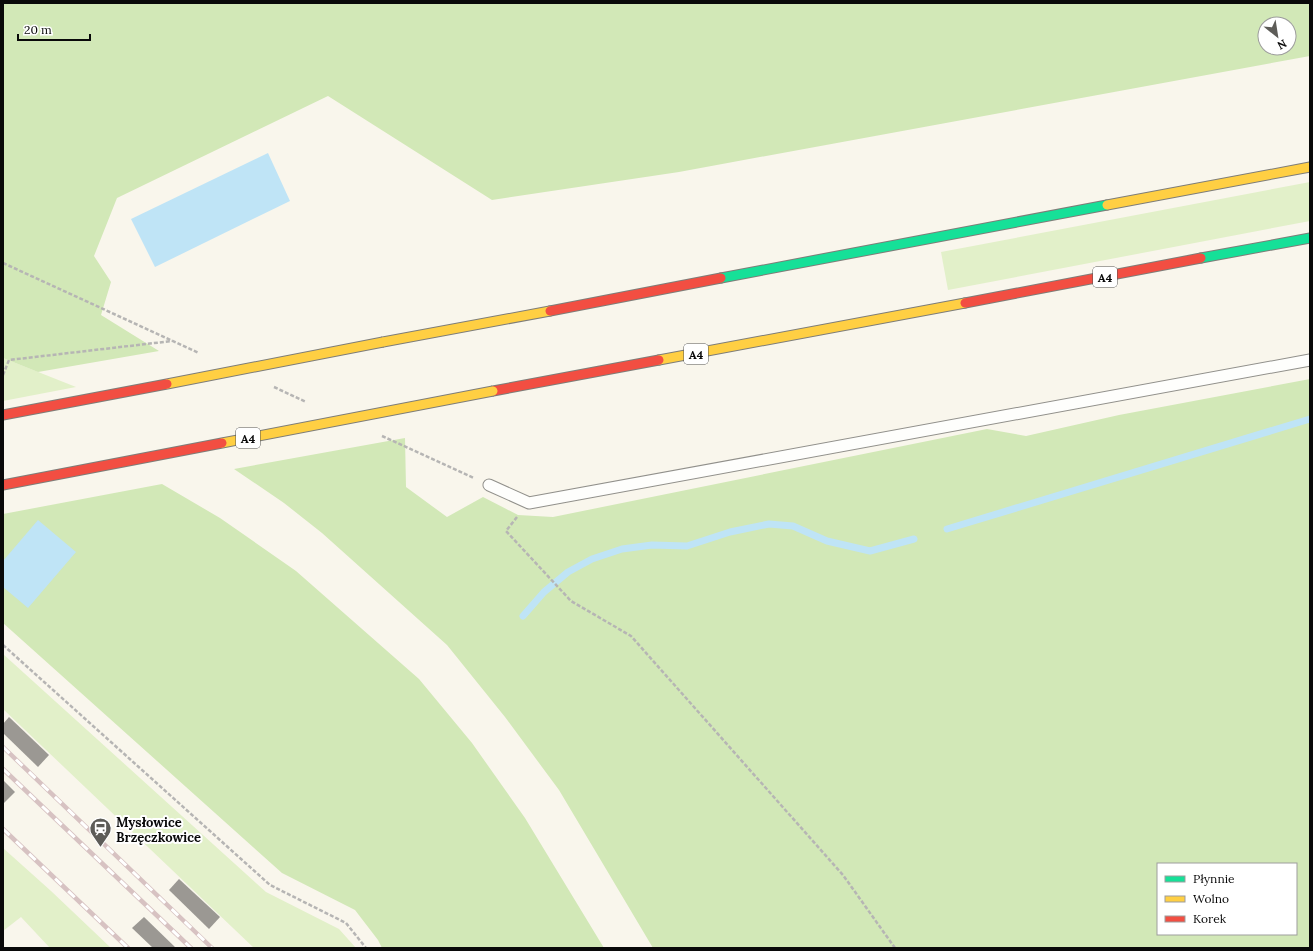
<svg xmlns="http://www.w3.org/2000/svg" width="1313" height="951" font-family="Lora,serif">
<style>
.green{fill:#e2f0c9}
.forest{fill:#d2e8b7;fill-rule:evenodd}
.water{fill:#bfe4f6}
.lines{fill:none;stroke-linecap:round;stroke-linejoin:round}
.stream{stroke:#bfe4f6;stroke-width:7}
.building{fill:#9b9893}
.lane-casing{stroke:#91908b;stroke-width:13}
.fast-casing{stroke:#7e7d78;stroke-width:11}
.slow-casing{stroke:#7e7d78;stroke-width:11}
.jam-casing{stroke:#7e7d78;stroke-width:11}
.path{stroke:#b6b5b4;stroke-width:2.5;stroke-dasharray:4 2;stroke-linecap:butt}
.lane{stroke:#fefefc;stroke-width:11}
.fast{stroke:#16e098;stroke-width:9}
.slow{stroke:#ffcf43;stroke-width:9}
.jam{stroke:#f24e42;stroke-width:9}
.rail-casing{stroke:#d7c2c2;stroke-width:4.5}
.rail{stroke:#fff;stroke-width:3;stroke-dasharray:9;stroke-linecap:butt}
.slow-bridge-casing{stroke:#7e7d78;stroke-width:11;stroke-linecap:butt}
.jam-bridge-casing{stroke:#7e7d78;stroke-width:11;stroke-linecap:butt}
.slow-bridge{stroke:#ffcf43;stroke-width:9}
.jam-bridge{stroke:#f24e42;stroke-width:9}
.labels{text-anchor:middle;dominant-baseline:central;stroke-width:4;stroke-linejoin:round;paint-order:stroke}
.shield{fill:#fff;stroke:#535353;stroke-width:1}
.shield-label{font-size:12px;font-weight:bold;fill:#090909}
.poi-label{font-size:13px;font-weight:bold;fill:#090909;stroke:#fff;text-anchor:start}
</style>
<rect width="100%" height="100%" fill="#f9f6ec"/>
<g class="green">
<polygon points="1310,182 1310,221 948,290 941,252"/>
<polygon points="3,358 76,387 3,401"/>
<polygon points="3,654 266,892 339,929 356,948 254,948 3,709"/>
<polygon points="3,848 51,891 111,948 50,948 21,917 3,931"/>
</g>
<g class="forest">
<path d="M 3,3 L 1310,3 L 1310,56 L 679,172 L 492,200 L 328,96 L 117,198 L 94,256 L 111,282 L 101,315 L 159,351 L 38,372 L 3,358 ZM 1265,24 L 1289,24 L 1289,48 L 1265,48 Z"/>
<path d="M 1310,379 L 1310,948 L 653,948 L 559,790 L 505,717 L 447,645 L 322,533 L 284,503 L 234,469 L 405,438 L 406,487 L 447,517 L 483,497 L 518,515 L 553,517 L 987,429 L 1026,436 L 1119,415 ZM 1158,864 L 1296,864 L 1296,934 L 1158,934 Z"/>
<polygon points="162,484 220,518 296,571 419,679 472,743 525,818 604,948 382,948 378,940 355,910 282,873 3,623 3,514"/>
</g>
<g class="water">
<polygon points="268,153 290,201 155,267 131,219"/>
<polygon points="38,520 76,552 28,608 3,587 3,561"/>
</g>
<g class="lines">
<g class="stream">
<polyline points="947,529 1310,419"/>
<polyline points="523,616 544,592 568,572 592,559 622,549 652,545 687,546 730,532 769,524 793,526 827,541 870,551 914,539"/>
</g>
</g>
<g class="building">
<polygon points="9,717 49,755 38,767 3,733 3,724"/>
<polygon points="3,780 15,792 3,804"/>
<polygon points="179,879 220,917 209,929 169,890"/>
<polygon points="144,917 176,948 153,948 132,928"/>
</g>
<g class="lines">
<defs>
<polyline id="lane" points="489,485 529,503 1310,360"/>
<g id="fast">
<polyline points="1201,258 1310,238"/>
<polyline points="721,278 1107,205"/>
</g>
<g id="slow">
<polyline points="1107,205 1310,167"/>
<polyline points="383,342 550,311"/>
<polyline points="659,360 965,303"/>
</g>
<g id="jam">
<polyline points="965,303 1201,258"/>
<polyline points="550,311 721,278"/>
<polyline points="493,391 659,360"/>
</g>
</defs>
<use href="#lane" class="lane-casing"/>
<use href="#fast" class="fast-casing"/>
<use href="#slow" class="slow-casing"/>
<use href="#jam" class="jam-casing"/>
<g class="path">
<polyline points="3,263 199,353"/>
<polyline points="3,375 9,360 172,341"/>
<polyline points="274,387 306,402"/>
<polyline points="382,436 474,478"/>
<polyline points="517,517 506,531 571,601 631,636 843,875 895,948"/>
<polyline points="3,645 270,885 346,923 366,948"/>
</g>
<use href="#lane" class="lane"/>
<use href="#fast" class="fast"/>
<use href="#slow" class="slow"/>
<use href="#jam" class="jam"/>
<defs>
<g id="rail">
<polyline points="3,747 212,948"/>
<polyline points="3,769 191,948"/>
<polyline points="3,829 128,948"/>
</g>
</defs>
<use href="#rail" class="rail-casing"/>
<use href="#rail" class="rail"/>
<defs>
<g id="slow-bridge">
<polyline points="167,384 383,342"/>
<polyline points="222,443 493,391"/>
</g>
<g id="jam-bridge">
<polyline points="3,415 167,384"/>
<polyline points="3,485 222,443"/>
</g>
</defs>
<use href="#slow-bridge" class="slow-bridge-casing"/>
<use href="#jam-bridge" class="jam-bridge-casing"/>
<use href="#slow-bridge" class="slow-bridge"/>
<use href="#jam-bridge" class="jam-bridge"/>
</g>
<defs>
<symbol id="station-pin" viewBox="-11 -11 22 30"><path d="M0 17L-7.5 6A9.5 9.5 0 1 1 7.5 6Z" fill="#5d5c58" stroke="#fff"/><path d="M-3-6H3Q5-6 5-4V2Q5 4 3 4L4.5 6H3L1.5 4h-3L-3 6H-4.5L-3 4Q-5 4-5 2V-4Q-5-6-3-6ZM-3.5-4v3h7v-3ZM-3.5 1v1.5H-2V1ZM2 1v1.5H3.5V1Z" fill="#fff"/></symbol>
</defs>
<g fill-rule="evenodd">
<use href="#station-pin" x="88" y="816" width="25" height="34"/>
</g>
<g class="labels">
<g class="shield">
<rect x="1093" y="267" width="24" height="20" rx="3"/>
<rect x="684" y="344" width="24" height="20" rx="3"/>
<rect x="236" y="428" width="24" height="20" rx="3"/>
</g>
<g class="shield-label">
<text x="1105" y="277">A4</text>
<text x="696" y="354">A4</text>
<text x="248" y="438">A4</text>
</g>
<g class="poi-label">
<text x="116" y="822">Mysłowice<tspan x="116" dy="15">Brzęczkowice</tspan></text>
</g>
</g>
<rect width="1313" height="951" fill="none" stroke="#090909" stroke-width="8"/>
<rect x="1157" y="863" width="140" height="72" fill="#ffffff" stroke="#9d9d9d"/>
<rect x="1165" y="876" width="20" height="6" fill="#16e098" stroke="#9d9d9d"/>
<text x="1193" y="883" font-size="12" fill="#090909">Płynnie</text>
<rect x="1165" y="896" width="20" height="6" fill="#ffcf43" stroke="#9d9d9d"/>
<text x="1193" y="903" font-size="12" fill="#090909">Wolno</text>
<rect x="1165" y="916" width="20" height="6" fill="#f24e42" stroke="#9d9d9d"/>
<text x="1193" y="923" font-size="12" fill="#090909">Korek</text>
<g transform="translate(1277 36) rotate(150)"><circle r="19" fill="#ffffff" stroke="#9d9d9d"/>
<path d="M0-3L7 15L0 10L-7 15Z" fill="#5d5c58"/>
<text y="-6" font-size="11" font-weight="bold" text-anchor="middle" fill="#090909">N</text>
</g>
<path d="M18 34v6h72v-6" fill="none" stroke="#090909" stroke-width="2"/>
<text x="24" y="34" font-size="12" fill="#090909" stroke="#ffffff" stroke-width="3" paint-order="stroke">20 m</text>
</svg>
